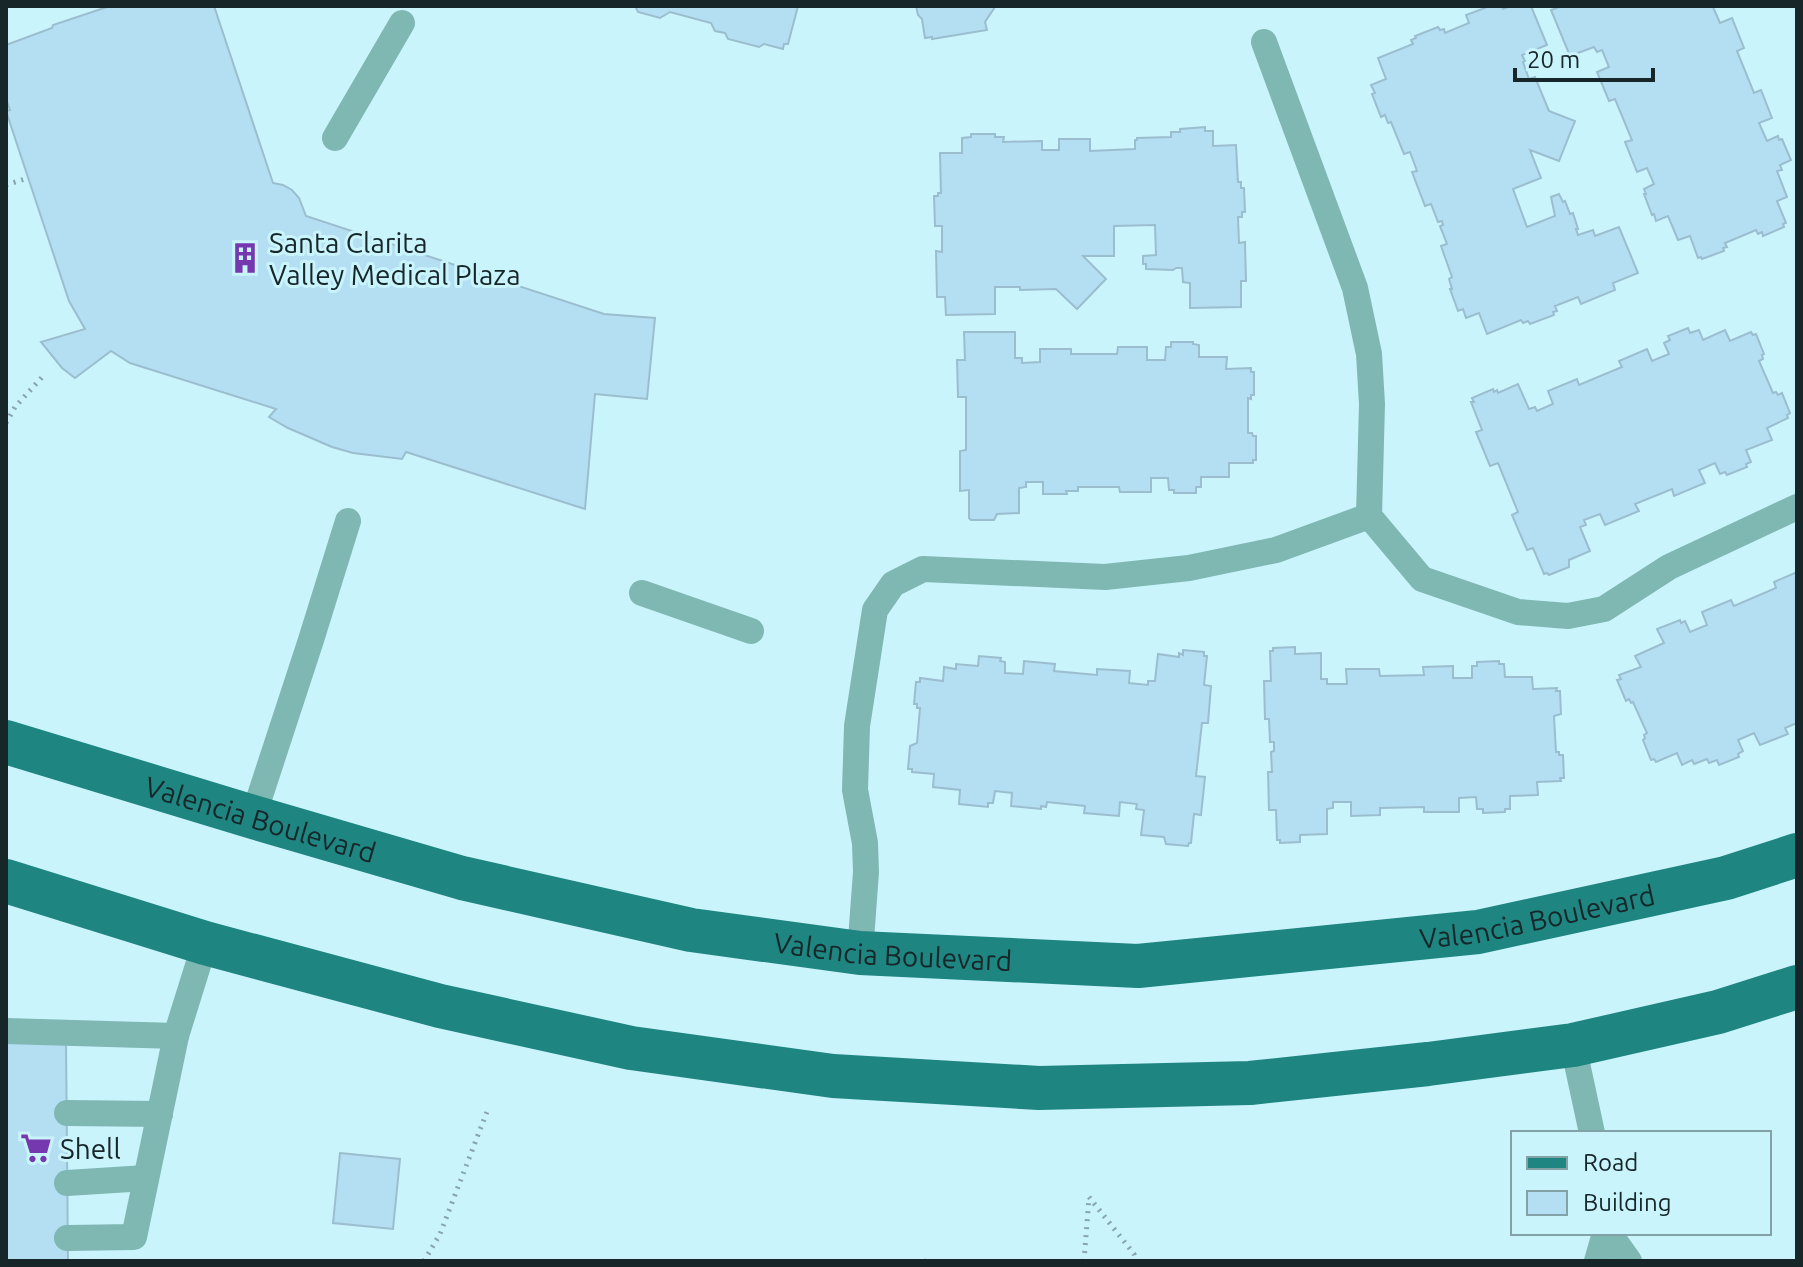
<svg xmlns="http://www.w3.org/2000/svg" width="1803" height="1267" font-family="Ubuntu,sans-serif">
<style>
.building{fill:#b4def2;stroke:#9bbecf;stroke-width:2}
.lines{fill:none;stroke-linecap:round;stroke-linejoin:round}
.path{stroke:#86a6ac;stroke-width:5;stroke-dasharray:2 6;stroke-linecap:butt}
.lane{stroke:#7fb7b3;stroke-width:26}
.primary{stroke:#1f8581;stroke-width:44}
.labels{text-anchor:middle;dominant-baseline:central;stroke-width:6;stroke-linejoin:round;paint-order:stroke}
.poi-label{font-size:28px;fill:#162629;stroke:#caf4fc;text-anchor:start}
.street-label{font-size:28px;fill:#162629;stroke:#caf4fc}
</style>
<rect width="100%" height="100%" fill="#caf4fc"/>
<g class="building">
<polygon points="110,6 214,6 273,183 283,185 292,190 299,198 306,216 604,314 655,318 647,399 595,394 585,509 406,452 402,459 353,453 332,447 288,428 269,417 276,409 130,363 111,351 75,378 62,368 41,342 85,329 69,301 6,111 10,110 6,99 6,45 52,28 53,25"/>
<polygon points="635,6 798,6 788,44 784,44 783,49 764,44 759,47 728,39 725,33 715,31 711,23 670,12 660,18 638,12"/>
<polygon points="916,6 1003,6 995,7 985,22 987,30 932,39 932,37 925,38 922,19 918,15"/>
<polygon points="1490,6 1502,6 1503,9 1511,6 1531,6 1547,45 1522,55 1525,61 1523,62 1529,79 1535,77 1549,111 1575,121 1559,161 1530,150 1541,178 1513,189 1527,227 1555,216 1551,197 1559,194 1563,202 1565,201 1570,214 1573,213 1578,229 1576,229 1578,235 1593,230 1595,236 1619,227 1638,273 1613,283 1615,290 1581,304 1578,297 1555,306 1557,311 1553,312 1554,315 1530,324 1528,321 1523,323 1521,320 1487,334 1479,313 1466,318 1463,309 1458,311 1450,289 1452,289 1449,279 1452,277 1441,246 1447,244 1440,226 1443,225 1442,221 1438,222 1431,204 1425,206 1412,172 1417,171 1410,152 1404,154 1391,122 1388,123 1385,115 1381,117 1372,94 1375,93 1371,85 1386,79 1378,58 1413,44 1411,40 1416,38 1415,36 1438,27 1440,30 1444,29 1445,33 1469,23 1466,15"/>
<polygon points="1562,6 1715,6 1713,7 1720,23 1732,18 1744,48 1737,51 1754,93 1761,90 1772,118 1759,123 1767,141 1778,136 1779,140 1782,139 1791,160 1780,165 1782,170 1777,171 1787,197 1777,201 1786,223 1783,224 1784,227 1763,236 1762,232 1758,234 1756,230 1725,243 1727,247 1723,248 1724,251 1702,259 1701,257 1698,258 1690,236 1678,240 1668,216 1656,221 1654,214 1652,215 1644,194 1646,194 1644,189 1654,184 1647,168 1637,172 1625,142 1632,140 1615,99 1609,101 1597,72 1609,67 1602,50 1597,52 1594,47 1570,56 1551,10"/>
<polygon points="1205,127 1205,131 1213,131 1213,146 1236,145 1238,182 1241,182 1241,188 1244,188 1245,212 1242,212 1242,217 1238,217 1239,243 1245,242 1246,281 1241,281 1241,307 1190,308 1190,283 1183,282 1182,268 1176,268 1173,270 1146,269 1146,264 1143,264 1143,256 1156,255 1155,225 1114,226 1114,256 1083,256 1106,279 1077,309 1056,289 1020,290 1020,287 995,287 995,314 946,315 945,297 937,297 936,251 942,252 942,226 935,226 934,196 938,196 938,193 941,193 940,153 962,153 962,138 971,137 971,134 995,134 995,137 1004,137 1003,142 1042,141 1042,150 1059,150 1059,139 1090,139 1090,151 1135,149 1135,140 1137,140 1137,138 1171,137 1171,132 1180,132 1180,129"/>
<polygon points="1688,328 1690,333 1699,330 1703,340 1725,330 1730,341 1751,332 1753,335 1756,334 1764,354 1762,355 1763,359 1759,361 1773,393 1776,392 1778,395 1782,393 1790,413 1787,415 1788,418 1767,428 1772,440 1746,450 1751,462 1746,464 1747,467 1727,475 1725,472 1720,474 1715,463 1699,470 1705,483 1674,496 1672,489 1635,504 1639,511 1605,525 1600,514 1584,520 1586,525 1580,527 1590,551 1569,560 1569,567 1549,575 1547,573 1544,574 1533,548 1527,550 1512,515 1518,512 1498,463 1490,466 1476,432 1482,430 1471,402 1474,402 1472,398 1493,389 1494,392 1497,390 1498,393 1518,384 1529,409 1535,407 1537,411 1553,404 1548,391 1577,379 1579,385 1622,367 1619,361 1647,349 1652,361 1669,354 1664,343 1670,340 1668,336"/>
<polygon points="964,332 1015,332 1015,358 1022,358 1022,363 1040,362 1040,349 1071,349 1071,354 1117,354 1118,347 1147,347 1147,360 1165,360 1166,347 1171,347 1171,342 1193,342 1193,344 1199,345 1199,357 1227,357 1226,369 1251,368 1251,372 1254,372 1254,395 1251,395 1251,399 1248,398 1248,433 1252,433 1253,436 1256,436 1256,460 1253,460 1253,463 1229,463 1229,477 1201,477 1201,487 1196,487 1196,493 1174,493 1174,490 1169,490 1168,478 1151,478 1151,492 1120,492 1119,487 1078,487 1078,491 1066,491 1067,494 1043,494 1043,482 1026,482 1026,487 1019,488 1019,513 997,514 994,520 971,520 969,518 969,490 960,491 960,451 966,450 966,397 958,397 957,360 965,360"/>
<polygon points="1797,572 1797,723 1785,728 1788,734 1760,745 1754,733 1738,740 1743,751 1738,754 1739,757 1719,765 1717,760 1709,763 1707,759 1694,764 1692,760 1682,765 1677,753 1656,762 1654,759 1651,760 1643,740 1645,738 1644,735 1647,733 1633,702 1631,703 1629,699 1626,701 1617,680 1621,679 1619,675 1641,667 1635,656 1664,643 1657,629 1680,620 1681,623 1685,621 1690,632 1707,625 1702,612 1731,600 1734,606 1776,588 1774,582"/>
<polygon points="1295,647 1295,654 1321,653 1321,679 1327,679 1327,684 1347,684 1346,669 1379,669 1380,676 1424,675 1423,667 1453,666 1453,678 1472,678 1472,666 1477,666 1477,662 1499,661 1499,664 1504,664 1505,677 1532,677 1533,689 1557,688 1556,691 1560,691 1561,714 1554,716 1556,752 1559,752 1559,755 1563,755 1564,778 1560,778 1561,781 1537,782 1538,795 1510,796 1510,809 1505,809 1505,812 1483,813 1483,809 1477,809 1476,797 1459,798 1459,812 1424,812 1424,807 1380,808 1380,815 1351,816 1351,802 1333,802 1333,808 1327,809 1327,834 1300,835 1300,842 1280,843 1280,840 1277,840 1276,810 1269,810 1268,772 1272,772 1271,752 1274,751 1274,742 1270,742 1269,719 1265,719 1264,681 1271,681 1270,651 1273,651 1273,648"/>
<polygon points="1183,650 1204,652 1204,656 1207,656 1204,685 1211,686 1208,723 1202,723 1196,776 1205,777 1201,815 1194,814 1191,843 1189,843 1188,846 1166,844 1164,837 1141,835 1144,810 1136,809 1137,804 1120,802 1119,816 1084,813 1085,806 1047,802 1046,807 1041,806 1041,809 1011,806 1012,793 995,791 993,803 988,803 988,807 959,804 960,790 933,787 934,774 912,772 912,769 908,769 910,746 917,743 920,708 917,708 917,704 914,704 916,682 920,682 920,678 943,681 944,667 956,669 956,664 978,666 979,656 1001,658 1000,661 1005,662 1005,673 1023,674 1024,661 1055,664 1054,671 1097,675 1097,669 1130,671 1129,683 1148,685 1148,681 1155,681 1158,654 1179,657 1179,653 1183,655"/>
<polygon points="6,1040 66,1040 68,1261 6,1261"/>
<polygon points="340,1153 400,1159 393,1229 333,1223"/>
</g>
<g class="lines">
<g class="path">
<polyline points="6,185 25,179"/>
<polyline points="6,423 15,407 44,375"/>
<polyline points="1089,1197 1134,1254 1136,1261"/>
<polyline points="424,1261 440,1234 488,1109"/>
<polyline points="926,1261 927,1260"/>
<polyline points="1084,1261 1089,1198"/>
</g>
<g class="lane">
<polyline points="1264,42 1355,288 1369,354 1372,404 1369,516 1422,579 1518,612 1568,616 1604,609 1669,567 1797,507"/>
<polyline points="335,138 402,23"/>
<polyline points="642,593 751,631"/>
<polyline points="253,817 311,640 348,521"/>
<polyline points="860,953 866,872 865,843 855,790 857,726 875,610 893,584 923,569 1105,577 1189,568 1276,550 1369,516"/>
<polyline points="6,1031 176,1036 205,943"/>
<polyline points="1573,1045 1592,1133"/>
<polyline points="67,1113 160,1114"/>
<polyline points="67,1183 146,1178"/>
<polyline points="1609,1233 1629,1261"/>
<polyline points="67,1238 134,1237 176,1036"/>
<polyline points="1597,1261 1605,1233"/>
</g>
<g class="primary">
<path id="s1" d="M 6,742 L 253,817 L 462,878 L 691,930 L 860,953 L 1138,966 L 1478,932 L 1726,878 L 1797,855"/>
<polyline points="6,881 205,943 440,1006 631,1048 833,1076 1039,1088 1250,1083 1428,1064 1573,1045 1718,1012 1797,987"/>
</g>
</g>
<defs>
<symbol id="building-bare" viewBox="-9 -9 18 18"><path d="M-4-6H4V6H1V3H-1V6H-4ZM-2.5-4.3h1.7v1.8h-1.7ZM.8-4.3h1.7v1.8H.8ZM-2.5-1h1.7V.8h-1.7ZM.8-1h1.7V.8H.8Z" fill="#7538ae" stroke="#caf4fc" stroke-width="2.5" paint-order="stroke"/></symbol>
<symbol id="supermarket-bare" viewBox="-9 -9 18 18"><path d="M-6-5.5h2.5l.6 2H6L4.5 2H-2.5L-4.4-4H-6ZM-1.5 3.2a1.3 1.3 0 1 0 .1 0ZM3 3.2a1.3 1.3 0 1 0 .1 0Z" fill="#7538ae" stroke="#caf4fc" stroke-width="2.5" paint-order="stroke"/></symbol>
</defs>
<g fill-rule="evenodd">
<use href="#building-bare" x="223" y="236" width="44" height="44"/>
<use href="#supermarket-bare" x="14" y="1126" width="44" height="44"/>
</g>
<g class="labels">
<g class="poi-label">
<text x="269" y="242">Santa Clarita<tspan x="269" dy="32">Valley Medical Plaza</tspan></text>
<text x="60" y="1148">Shell</text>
</g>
<g class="street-label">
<text stroke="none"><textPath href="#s1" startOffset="266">Valencia Boulevard</textPath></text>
<text stroke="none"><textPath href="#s1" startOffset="1562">Valencia Boulevard</textPath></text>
<text stroke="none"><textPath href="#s1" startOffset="914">Valencia Boulevard</textPath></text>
</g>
</g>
<rect width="1803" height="1267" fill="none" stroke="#162629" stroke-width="16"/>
<rect x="1511" y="1131" width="260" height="104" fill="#caf4fc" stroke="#82a2a8" stroke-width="2"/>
<rect x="1527" y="1157" width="40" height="12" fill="#1f8581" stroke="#82a2a8" stroke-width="2"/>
<text x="1583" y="1171" font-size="24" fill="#162629">Road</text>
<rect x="1527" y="1191" width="40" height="24" fill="#b4def2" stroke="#82a2a8" stroke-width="2"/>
<text x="1583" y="1211" font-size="24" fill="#162629">Building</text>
<path d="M1515 68v12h138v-12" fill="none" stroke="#162629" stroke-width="4"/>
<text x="1527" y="68" font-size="24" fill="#162629" stroke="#caf4fc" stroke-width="6" paint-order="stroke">20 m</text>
</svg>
